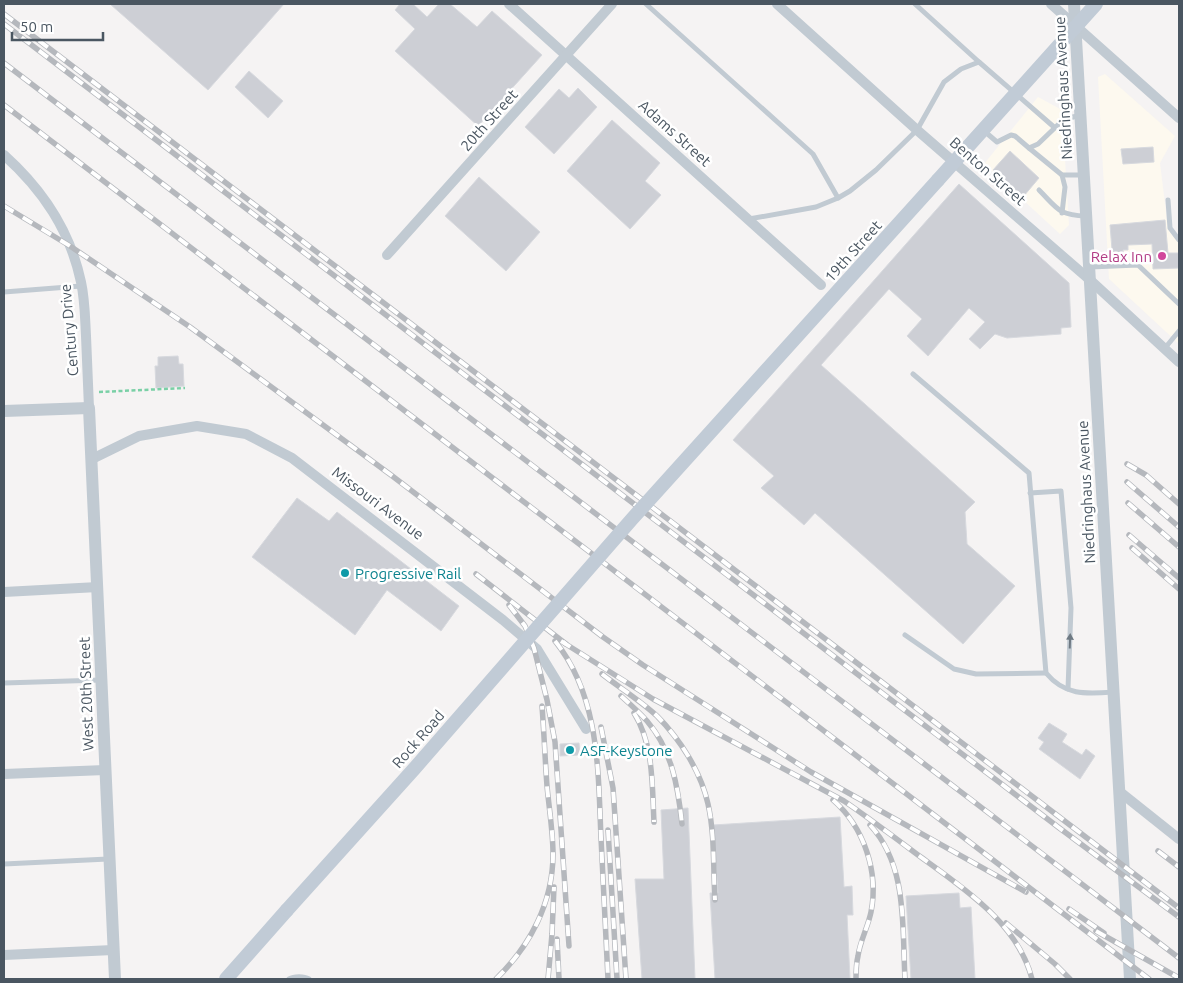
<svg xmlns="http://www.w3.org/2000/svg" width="1183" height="983" font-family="Ubuntu,sans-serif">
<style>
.commercial{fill:#fdf9ef}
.building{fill:#cdcfd5;stroke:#d7d9de}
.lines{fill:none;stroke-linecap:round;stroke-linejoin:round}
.path{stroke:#7ad0a6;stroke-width:2.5;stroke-dasharray:4 2.5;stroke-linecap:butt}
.service{stroke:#c1cad2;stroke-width:5}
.minor{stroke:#c1cad2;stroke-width:10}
.tertiary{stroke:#c1cad2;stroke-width:12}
.secondary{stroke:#c1cbd6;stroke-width:14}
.rail-casing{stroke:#b5b8bd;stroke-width:5.5}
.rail{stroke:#fff;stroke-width:4;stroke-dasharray:11;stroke-linecap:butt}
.secondary-bridge{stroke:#c1cbd6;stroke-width:14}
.oneway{fill:#6e7983}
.hotel-dot{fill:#d1479c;stroke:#fff;stroke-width:2}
.culture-dot{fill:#0f9aa8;stroke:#fff;stroke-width:2}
.labels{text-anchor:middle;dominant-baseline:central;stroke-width:5;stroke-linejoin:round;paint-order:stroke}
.street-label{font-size:15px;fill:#4a5661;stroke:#fff}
.hotel-label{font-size:15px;fill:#b23c85;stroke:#fff;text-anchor:end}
.culture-label{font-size:15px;fill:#0d838f;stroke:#fff;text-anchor:start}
</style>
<rect width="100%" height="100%" fill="#f5f3f3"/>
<g class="commercial">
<polygon points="1105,74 1175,136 1160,163 1167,220 1172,235 1179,242 1179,344 1109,279 1098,77"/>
<polygon points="1038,97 1062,110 1069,225 1060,234 984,164"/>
</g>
<g class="building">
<polygon points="110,4 284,4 208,90"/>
<polygon points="400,4 413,4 427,17 439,4 450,4 477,27 492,11 542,55 478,126 395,51 415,29 395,10"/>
<polygon points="249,71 283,101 268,118 235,87"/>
<polygon points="578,88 597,107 554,154 525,127 559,89 569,98"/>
<polygon points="612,120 660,163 645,181 661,195 630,229 567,171"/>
<polygon points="1153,147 1154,162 1123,164 1121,149"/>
<polygon points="1010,151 1039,178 1023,197 993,170"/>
<polygon points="479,177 540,232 506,271 445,216"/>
<polygon points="959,184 1069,283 1071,327 1061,328 1061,334 1007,338 995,334 980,349 969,339 985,322 969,308 928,356 907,336 922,319 889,289 821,365 975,502 965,512 967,544 1015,586 963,644 815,513 804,525 761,488 774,476 733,440"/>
<polygon points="1165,220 1168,253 1179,253 1179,268 1153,269 1152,244 1128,245 1128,250 1123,250 1124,261 1113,262 1110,225"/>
<polygon points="178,356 179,364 183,364 184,386 156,388 155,366 158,366 158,357"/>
<polygon points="297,498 329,521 337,512 459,606 441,631 387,590 355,635 252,557"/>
<polygon points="1049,723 1067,734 1062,742 1082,755 1086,749 1095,756 1080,779 1039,749 1044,742 1038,738"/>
<polygon points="579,743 580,755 560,756 560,744"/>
<polygon points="688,808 695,979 642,979 635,879 664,879 661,810"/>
<polygon points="840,817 844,887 852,886 853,915 847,915 850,979 715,979 710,893 718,893 713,825"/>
<polygon points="959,893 960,908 971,907 975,979 911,979 906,896"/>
</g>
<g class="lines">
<polyline class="path" points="99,392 185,388"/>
<g class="service">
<polyline points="646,4 813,154 838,198"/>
<polyline points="915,4 979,62 1054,127"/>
<polyline points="983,130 997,142 1011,135 1015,136 1029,148 1038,144 1063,120 1080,115"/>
<polyline points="1029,148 1062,175 1084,175"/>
<path d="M 1039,190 C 1058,209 1058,215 1086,216"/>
<polyline points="1168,200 1170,228 1179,240"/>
<polyline points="1062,213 1065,187 1062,175"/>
<polyline points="749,219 816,207 838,198 850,191 876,170 917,130 944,82 961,69 979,62"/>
<polyline points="1090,267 1138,265 1179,304"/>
<polyline points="4,292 81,286"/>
<polyline points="1165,348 1179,331"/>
<path d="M 913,374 L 1029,473 L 1046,673 C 1065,696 1086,694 1114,692"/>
<polyline points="1030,493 1061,491 1071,608 1068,689"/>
<polyline points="905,635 954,669 976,674 1046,673"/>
<polyline points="4,683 101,680"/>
<polyline points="4,864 108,859"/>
<path d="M 289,979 C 294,976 304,976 309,979"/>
</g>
<g class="minor">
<polyline points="509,4 821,285"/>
<polyline points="777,4 917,130 1090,280 1179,362"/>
<polyline points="1051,4 1179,118"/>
<path d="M 4,155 C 43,190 70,230 81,282 C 85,300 85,318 86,336 C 87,360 88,384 89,408"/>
<polyline points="387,255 612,4"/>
<polyline points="92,459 139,436 197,426 246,434 292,458 503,620 537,649 586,729"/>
<polyline points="4,592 98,587"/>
<polyline points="4,774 105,770"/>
<polyline points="1120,792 1179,839"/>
<polyline points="4,955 113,950"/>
</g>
<g class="tertiary">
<polyline points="1074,4 1130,979"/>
<polyline points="4,411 89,408 115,979"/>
</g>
<g class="secondary">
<polyline points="938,180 1096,4"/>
<polyline points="226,979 287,910"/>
</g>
<defs>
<g id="rail">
<polyline points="4,14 1179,908"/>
<polyline points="4,24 1058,827 1179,917"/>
<polyline points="4,63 1179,958"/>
<polyline points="4,105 1149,979"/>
<polyline points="4,206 70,246 190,327 391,475 603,637 643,665 811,772 1026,892"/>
<polyline points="1127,464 1146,475 1179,504"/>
<polyline points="1127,482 1179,527"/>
<polyline points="1128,503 1179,547"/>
<polyline points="1129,535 1179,578"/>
<polyline points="1132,548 1179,589"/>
<polyline points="476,574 566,644"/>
<polyline points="509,605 525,626 534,648 547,700 555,742 569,946"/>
<path d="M 555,641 C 600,697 598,771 601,838 C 603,885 606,932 608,979"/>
<path d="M 561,641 L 653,699 L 844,801 C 869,818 894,837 918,855 C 962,887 1018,923 1032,979"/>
<path d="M 602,674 C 620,688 641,701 657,716 C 680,739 701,772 708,804 C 715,835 713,869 715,900"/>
<path d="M 621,696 C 630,704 639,712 647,721 C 672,750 678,787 682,824"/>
<path d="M 634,713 C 654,745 652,786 654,822"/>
<polyline points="601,727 613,788 626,979"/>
<path d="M 833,800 C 864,827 879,872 871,912 C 868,927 860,941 858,956 C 856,964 856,972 856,979"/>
<path d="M 870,825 C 908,866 902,927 905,979"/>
<polyline points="608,830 617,979"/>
<polyline points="1158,851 1179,867"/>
<polyline points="1069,909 1104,933"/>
<polyline points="1006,923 1055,964 1070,979"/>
<polyline points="1096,931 1179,978"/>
<polyline points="557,939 559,979"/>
<path d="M 496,979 C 530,946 553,903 553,854 C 553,832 549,808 547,786 C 545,759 544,732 542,706"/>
<polyline points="548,979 552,934 554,887"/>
</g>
</defs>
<use href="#rail" class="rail-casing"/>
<use href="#rail" class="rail"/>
<polyline class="secondary-bridge" points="287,910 414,769 632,519 938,180"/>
</g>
<defs><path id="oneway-solid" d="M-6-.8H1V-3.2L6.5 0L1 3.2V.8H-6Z" transform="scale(1.25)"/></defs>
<use class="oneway" href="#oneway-solid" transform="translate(1070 641) rotate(-88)"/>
<circle class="hotel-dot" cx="1162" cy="256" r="5"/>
<g class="culture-dot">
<circle cx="345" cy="573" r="5"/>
<circle cx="570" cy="750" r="5"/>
</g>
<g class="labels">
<g class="street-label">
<text transform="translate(1063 88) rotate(-93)">Niedringhaus Avenue</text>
<text transform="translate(489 120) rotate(-48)">20th Street</text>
<text transform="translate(675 133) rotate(42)">Adams Street</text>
<text transform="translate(988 171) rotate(41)">Benton Street</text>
<text transform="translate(853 251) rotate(-48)">19th Street</text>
<text transform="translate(69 330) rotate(-95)">Century Drive</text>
<text transform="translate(1086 492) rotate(-93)">Niedringhaus Avenue</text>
<text transform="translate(378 503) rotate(37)">Missouri Avenue</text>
<text transform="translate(86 694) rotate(-92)">West 20th Street</text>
<text transform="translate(418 739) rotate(-49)">Rock Road</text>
</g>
<g class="hotel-label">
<text x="1152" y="256">Relax Inn</text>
</g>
<g class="culture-label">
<text x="355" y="573">Progressive Rail</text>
<text x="580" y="750">ASF-Keystone</text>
</g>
</g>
<rect width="1183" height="983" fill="none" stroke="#4a5661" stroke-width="10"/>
<path d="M12 32v8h91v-8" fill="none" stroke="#4a5661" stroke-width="2.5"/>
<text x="20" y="32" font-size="15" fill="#4a5661" stroke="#ffffff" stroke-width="4" paint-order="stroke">50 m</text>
</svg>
